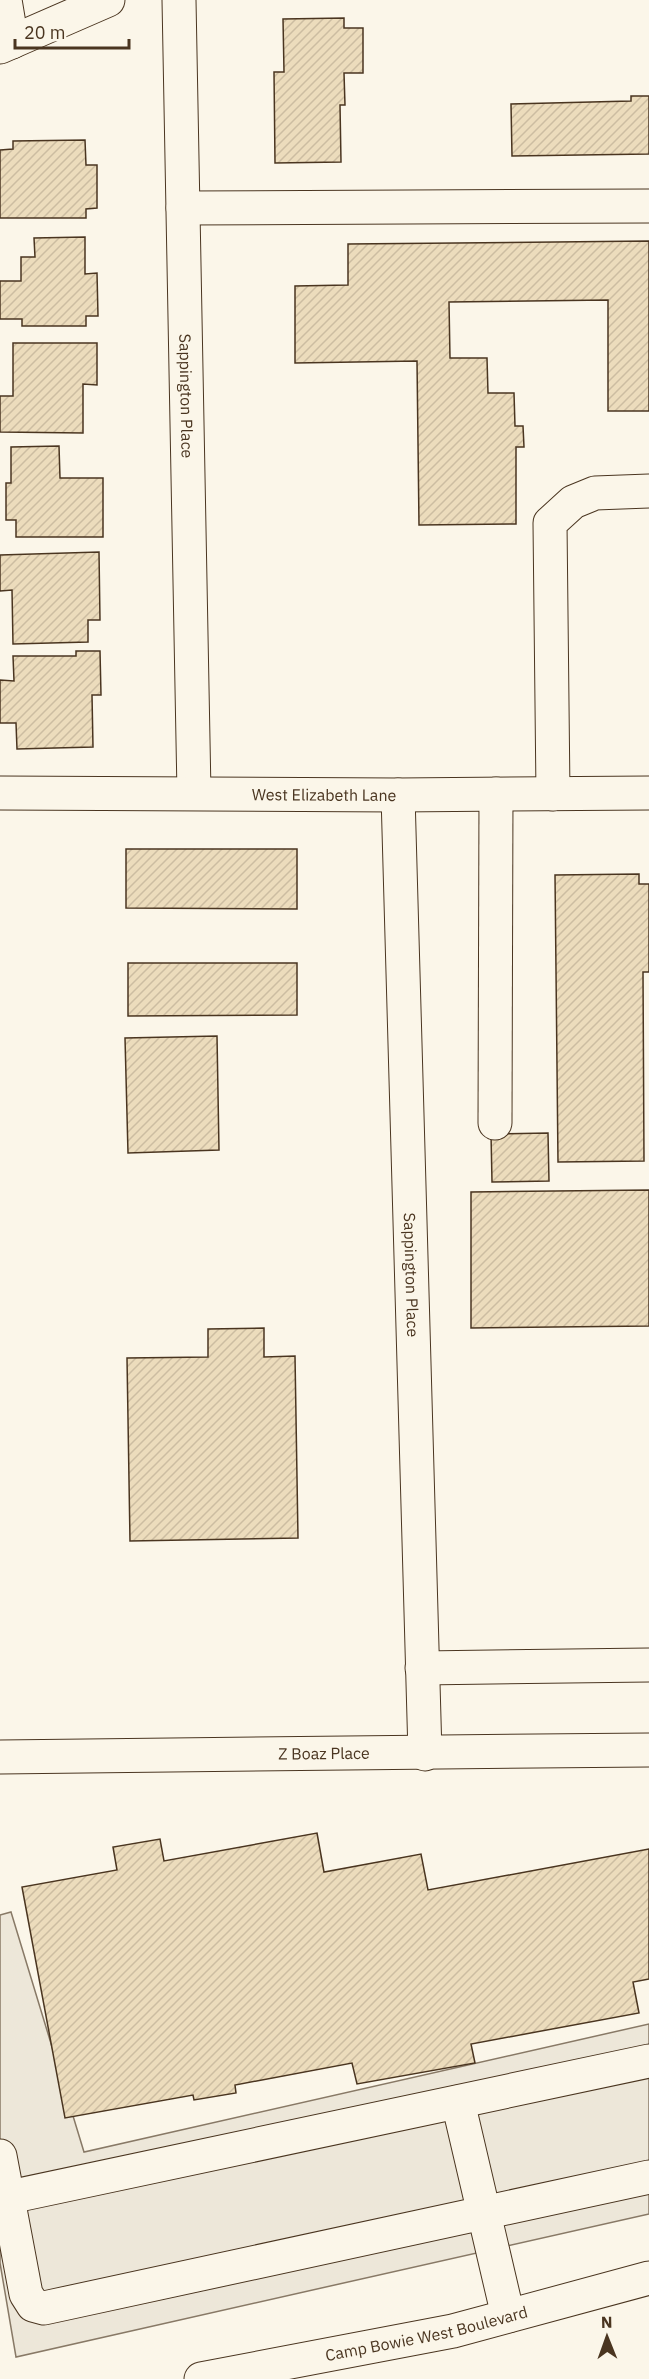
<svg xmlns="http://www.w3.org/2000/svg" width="649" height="2379" font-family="'IBM Plex Sans',sans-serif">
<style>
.parking{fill:#ede7d9;stroke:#887966;stroke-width:1.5}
.building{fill:url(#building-hatch);stroke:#4a3520;stroke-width:1.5}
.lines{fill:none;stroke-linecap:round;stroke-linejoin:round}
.minor-casing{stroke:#4a3520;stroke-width:35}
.major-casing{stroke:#4a3520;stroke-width:35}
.minor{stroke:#fbf6e9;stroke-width:33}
.major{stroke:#fbf6e9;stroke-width:33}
.labels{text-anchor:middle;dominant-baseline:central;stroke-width:4.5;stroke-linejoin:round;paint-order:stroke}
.street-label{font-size:16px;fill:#4a3520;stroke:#fbf6e9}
</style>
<defs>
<pattern id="building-hatch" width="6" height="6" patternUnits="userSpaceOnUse" patternTransform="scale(1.5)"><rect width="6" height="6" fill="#ecdcbc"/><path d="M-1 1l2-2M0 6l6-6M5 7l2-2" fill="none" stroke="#ccbda1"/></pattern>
</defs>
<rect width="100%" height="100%" fill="#fbf6e9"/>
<polygon class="parking" points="11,1912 84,2152 649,2024 649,2214 16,2357 0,2263 0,1915"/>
<g class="building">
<polygon points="344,18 344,28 363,28 363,73 344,73 345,105 340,105 341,162 275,163 274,72 284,72 283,19"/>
<polygon points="631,96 649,96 649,154 512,156 511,104 631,101"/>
<polygon points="85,140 86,165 97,165 97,208 86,209 86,218 0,218 0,150 13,149 13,141"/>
<polygon points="85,237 85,274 97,273 98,316 86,316 86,326 22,326 22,319 0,319 0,281 21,281 21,257 35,257 34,238"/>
<polygon points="649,241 649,411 608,411 608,300 449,302 450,358 487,358 488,393 514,393 515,426 523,426 524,447 516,447 516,524 419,525 417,361 295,363 295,286 348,285 348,244"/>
<polygon points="13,343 97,343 97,385 83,384 83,433 0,432 0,396 13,396"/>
<polygon points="59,446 60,478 103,478 103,537 16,537 16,520 6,520 6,483 11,483 11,447"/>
<polygon points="99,552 100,620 88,620 88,642 13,644 12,590 0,591 0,555"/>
<polygon points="76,651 100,651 101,695 92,695 93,747 17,749 16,723 0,723 0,680 14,681 13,656 76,656"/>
<polygon points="126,849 297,849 297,909 126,908"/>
<polygon points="639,874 639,884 649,884 649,972 643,972 644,1161 558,1162 555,875"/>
<polygon points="128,963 297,963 297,1015 128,1016"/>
<polygon points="217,1036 219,1150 128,1153 125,1038"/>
<polygon points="548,1133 549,1181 492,1182 491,1134"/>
<polygon points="649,1190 649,1326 471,1328 471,1192"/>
<polygon points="264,1328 264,1357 295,1356 298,1538 130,1541 127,1358 208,1357 208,1329"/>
<polygon points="317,1833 324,1872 421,1854 428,1890 649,1849 649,1979 633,1982 639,2013 471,2044 475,2063 357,2084 352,2063 235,2085 236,2093 194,2100 193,2095 65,2118 22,1887 117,1870 113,1847 160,1839 164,1861"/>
</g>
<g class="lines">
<defs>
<g id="minor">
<polyline points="5,0 12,42"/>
<path id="s1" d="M 179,0 L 194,793"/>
<polyline points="0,47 108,0"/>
<polyline points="183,208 649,206"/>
<path id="s2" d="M 0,793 L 398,795 L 649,793"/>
<polyline points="553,794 550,523 573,502 595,493 649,491"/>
<path id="s3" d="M 398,795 L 425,1754"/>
<polyline points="495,1123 496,794"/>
<polyline points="422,1668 649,1665"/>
<path id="s4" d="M 0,1757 C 216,1753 433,1753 649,1750"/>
<polyline points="458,2102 508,2316"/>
<polyline points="0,2156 26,2294 33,2305 44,2308 649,2177"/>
<polyline points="0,2199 649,2061"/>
</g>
<g id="major">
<path id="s5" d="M 201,2379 L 453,2331 L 649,2278"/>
</g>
</defs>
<use href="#minor" class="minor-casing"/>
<use href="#major" class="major-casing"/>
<use href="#minor" class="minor"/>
<use href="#major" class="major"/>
</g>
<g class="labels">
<g class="street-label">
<text stroke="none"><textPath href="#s1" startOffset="396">Sappington Place</textPath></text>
<text stroke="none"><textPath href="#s2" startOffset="324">West Elizabeth Lane</textPath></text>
<text stroke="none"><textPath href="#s3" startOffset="480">Sappington Place</textPath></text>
<text stroke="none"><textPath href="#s4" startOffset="324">Z Boaz Place</textPath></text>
<text stroke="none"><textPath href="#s5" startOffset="230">Camp Bowie West Boulevard</textPath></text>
</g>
</g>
<g transform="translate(607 2337) rotate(359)" stroke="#fbf6e9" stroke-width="4.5" paint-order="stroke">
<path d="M0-4.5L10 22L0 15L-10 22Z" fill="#4a3520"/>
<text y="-9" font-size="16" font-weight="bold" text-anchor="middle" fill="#4a3520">N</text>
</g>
<path d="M15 39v9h114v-9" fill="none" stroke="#4a3520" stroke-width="3"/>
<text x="24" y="39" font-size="18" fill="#4a3520" stroke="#fbf6e9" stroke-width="4.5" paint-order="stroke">20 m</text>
</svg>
